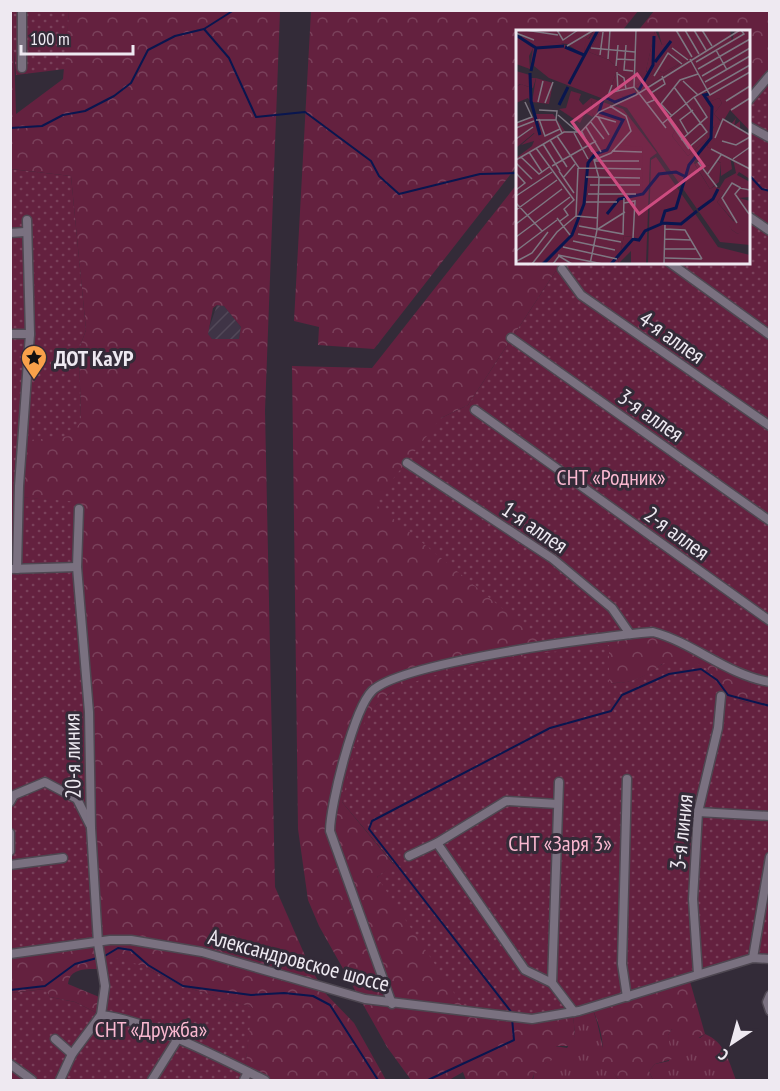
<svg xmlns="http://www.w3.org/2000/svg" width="780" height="1091" font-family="'PT Sans Narrow',sans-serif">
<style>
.industrial{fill:url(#industrial-furrows)}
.grass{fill:url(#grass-tufts)}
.forest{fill:url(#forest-crowns);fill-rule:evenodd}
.garden{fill:url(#garden-dots)}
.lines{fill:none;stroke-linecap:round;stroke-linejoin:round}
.stream{stroke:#09164f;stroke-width:2}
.minor-casing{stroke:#4e4751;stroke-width:11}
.minor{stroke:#7a7180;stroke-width:8}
.labels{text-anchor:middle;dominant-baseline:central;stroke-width:6;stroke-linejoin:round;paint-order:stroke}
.street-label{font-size:22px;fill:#eee9f1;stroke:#332b38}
.poi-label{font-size:22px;font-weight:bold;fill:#eee9f1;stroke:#332b38;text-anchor:start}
.park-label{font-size:22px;fill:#fab8d0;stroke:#332b38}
.inset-river{fill:none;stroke:#09164f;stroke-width:3}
.inset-road{fill:none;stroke:#7e7782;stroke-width:1.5}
.view{fill:#cd4c80;fill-opacity:0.15;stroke:#cd4c80;stroke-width:3}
.inset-edge{fill:none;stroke:#eee9f1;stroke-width:3}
</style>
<defs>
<pattern id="industrial-furrows" width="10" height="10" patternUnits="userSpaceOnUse" patternTransform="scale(1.5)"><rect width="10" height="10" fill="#3f3446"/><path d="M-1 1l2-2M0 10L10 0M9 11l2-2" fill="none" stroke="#524858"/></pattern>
<pattern id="grass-tufts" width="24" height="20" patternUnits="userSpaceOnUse" patternTransform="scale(1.5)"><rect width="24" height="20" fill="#64213f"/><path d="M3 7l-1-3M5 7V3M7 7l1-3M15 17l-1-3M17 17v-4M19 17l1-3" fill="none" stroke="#7a415b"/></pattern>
<pattern id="forest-crowns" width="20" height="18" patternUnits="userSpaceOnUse" patternTransform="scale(1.5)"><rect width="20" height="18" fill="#64213f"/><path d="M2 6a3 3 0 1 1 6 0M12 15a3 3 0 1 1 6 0" fill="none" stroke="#7a415b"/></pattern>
<pattern id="garden-dots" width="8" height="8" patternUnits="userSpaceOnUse" patternTransform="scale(1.5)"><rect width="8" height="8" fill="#64213f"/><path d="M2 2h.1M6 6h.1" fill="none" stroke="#7a415b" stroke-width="1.8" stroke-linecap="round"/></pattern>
</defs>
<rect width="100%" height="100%" fill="#332b38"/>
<polygon class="industrial" points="217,305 224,306 241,327 239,339 212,339 207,334"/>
<g class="grass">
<path d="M 592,1008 C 603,1033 600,1060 619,1080 L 533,1080 L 534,1074 L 546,1063 L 555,1046 L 567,1048 L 575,1036 L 573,1013 Z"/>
<path d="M 672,1029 L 700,1038 L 705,1034 C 725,1042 729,1062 736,1080 L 653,1080 L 649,1071 L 655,1064 L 669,1061 L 668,1035 Z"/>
</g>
<g class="forest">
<path d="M 69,11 L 280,11 L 265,411 L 275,887 L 310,967 L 326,994 L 354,1023 L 386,1080 L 265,1080 L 245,1071 L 251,1007 L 181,986 L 145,967 L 99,965 L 97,969 C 83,969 70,969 68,984 L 104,999 L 101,1015 L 75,1002 L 50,997 L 44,989 L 11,993 L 10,954 L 77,569 L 80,503 L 19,497 L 22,441 L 81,421 L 79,349 L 86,330 L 71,176 L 11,169 L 11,51 L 14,51 L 16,114 L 63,79 ZM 217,305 L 224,306 L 241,327 L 239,339 L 212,339 L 208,334 L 213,308 Z"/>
<polygon points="311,11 638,11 622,31 518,32 517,166 374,349 318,345 319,327 294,321"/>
<polygon points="654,11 769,11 769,75 749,101 748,32 637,32"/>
<path d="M 517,184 L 518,262 L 561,263 L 468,405 L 441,418 L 653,632 L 751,679 L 750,703 L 727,697 L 713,679 L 662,664 C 644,678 631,684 609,683 L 609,645 L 427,678 L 389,694 L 376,705 L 342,802 L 394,865 L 377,877 L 573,1013 L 575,1036 L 572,1046 L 556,1046 L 554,1058 L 546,1063 L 542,1071 L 534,1074 L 532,1080 L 466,1080 L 463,1072 L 449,1080 L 411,1080 L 387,1047 L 319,926 L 308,900 L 298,829 L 292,366 L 372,368 Z"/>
<path d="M 689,978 L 705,1034 L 692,1042 L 685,1042 L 672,1029 L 668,1035 L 672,1059 L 655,1064 L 649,1071 L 653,1080 L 619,1080 L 611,1071 L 600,1068 C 607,1049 600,1025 592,1008 Z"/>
</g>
<g class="garden">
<polygon points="11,11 69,11 65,69 16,75 14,51 11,51"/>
<path d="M 769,75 L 769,959 L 751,958 L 559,1016 L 468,1014 L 377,877 L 394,864 L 342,802 C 350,771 355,727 377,704 C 411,667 557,651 609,645 L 609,683 C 663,686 657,637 712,672 C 721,693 726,697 749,703 L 751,679 L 653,632 L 548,646 L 374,503 L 441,418 L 468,405 L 561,263 L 748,262 L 749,101 Z"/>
<polygon points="10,169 71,176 86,330 79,349 81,421 71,436 22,441 20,497 80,502 77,569 99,944 10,954"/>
<polygon points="119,958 145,967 181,986 252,1007 245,1071 265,1080 11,1080 11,993 45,989 50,997 75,1002 101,1015 101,961"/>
</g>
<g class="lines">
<g class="stream">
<polyline points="204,29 229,58 256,117 305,112 371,161 379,176 399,194 480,174 518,173"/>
<polyline points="10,128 42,126 63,115 85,111 114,96 131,83 148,50 175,36 204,29 234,10"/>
<polyline points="748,174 762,189 770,191"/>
<polyline points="103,957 118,948 131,950 148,965 183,986 251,995 284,993 313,996 330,1005 378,1080"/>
<polyline points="10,990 45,986 75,964 97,958"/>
<polyline points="512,1013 369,829 372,821 550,728 611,711 622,695 669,674 701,669 717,680 728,695 770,706"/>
<polyline points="428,1080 514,1040 512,1018"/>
</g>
<defs>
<g id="minor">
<polyline points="22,68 22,10"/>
<polyline points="748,101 770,75"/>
<polyline points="748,126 770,138"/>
<polyline points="748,216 770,231"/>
<polyline points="10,233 25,232"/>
<polyline points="669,262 770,335"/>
<polyline points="562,269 581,295 770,426"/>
<polyline points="10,334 30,334"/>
<polyline points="511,338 770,521"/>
<polyline points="475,410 770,621"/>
<polyline points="407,463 553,559 612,608 630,634"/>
<polyline points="10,569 77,567"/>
<polyline points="17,569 19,486 30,334 27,220"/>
<polyline points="627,779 622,964 627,997"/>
<polyline points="10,802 14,795 45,782 77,799 90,825"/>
<polyline points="698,812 770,816"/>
<polyline points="10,833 10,851"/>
<polyline points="437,843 525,970 552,983 574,1012"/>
<polyline points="409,856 437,843 506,801 558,804"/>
<polyline points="10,865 63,858"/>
<polyline points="10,954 110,940 131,940 202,952 365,999 532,1019 579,1011 753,958 770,959"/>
<polyline points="753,958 770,857"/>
<polyline points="698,974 693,899 698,812 718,728 721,696"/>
<polyline points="552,983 559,782"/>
<polyline points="770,995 767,1002 770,1011"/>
<path d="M 392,1004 L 330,831 C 330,805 354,709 372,691 C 401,662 604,636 653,632 C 694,643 727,675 770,682"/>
<path d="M 101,1015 C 151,1021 219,1058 265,1080"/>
<polyline points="55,1039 72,1054"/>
<polyline points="10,1064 32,1080"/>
<polyline points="60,1080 72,1054 101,1015 105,986 98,943 91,828 89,712 77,567 79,509"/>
<polyline points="152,1080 177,1040"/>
<polyline points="244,1080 248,1072"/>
</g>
</defs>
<use href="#minor" class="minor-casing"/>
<use href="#minor" class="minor"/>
</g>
<defs>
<symbol id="sight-pin" viewBox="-11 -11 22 30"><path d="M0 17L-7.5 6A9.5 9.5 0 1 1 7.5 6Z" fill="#f8a14a" stroke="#332b38"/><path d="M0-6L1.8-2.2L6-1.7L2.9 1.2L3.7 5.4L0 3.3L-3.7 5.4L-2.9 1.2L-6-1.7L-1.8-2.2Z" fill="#111"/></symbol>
</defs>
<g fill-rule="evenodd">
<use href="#sight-pin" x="19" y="343" width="30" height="40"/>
</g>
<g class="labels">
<g class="street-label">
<text transform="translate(672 337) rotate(35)">4-я аллея</text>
<text transform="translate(651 415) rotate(35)">3-я аллея</text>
<text transform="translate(535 527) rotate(34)">1-я аллея</text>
<text transform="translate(677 533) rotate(36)">2-я аллея</text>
<text transform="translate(72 756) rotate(-91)">20-я линия</text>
<text transform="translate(681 832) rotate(-84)">3-я линия</text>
<text transform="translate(299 960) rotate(15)">Александровское шоссе</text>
</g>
<g class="poi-label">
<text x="54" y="358">ДОТ КаУР</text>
</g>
<g class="park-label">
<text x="611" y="477">СНТ «Родник»</text>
<text x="560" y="843">СНТ «Заря 3»</text>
<text x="151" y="1029">СНТ «Дружба»</text>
</g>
</g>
<g transform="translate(516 30)">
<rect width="234" height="234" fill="#332b38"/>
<path d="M 0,6 L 17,18 L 13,26 L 14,39 L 0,34 ZM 14,46 L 16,72 L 14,61 L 14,71 L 12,68 L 0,73 L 0,57 L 5,54 L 13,57 ZM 55,61 L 65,64 L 63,70 L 67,75 L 75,68 L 77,87 L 69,83 L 64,93 L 43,79 L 50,78 Z" fill="#64213f"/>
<path d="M 78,0 L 85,0 L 73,22 L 93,30 L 102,38 L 93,62 L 102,61 L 106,67 L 120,63 L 123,58 L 118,57 L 142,40 L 147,43 L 171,29 L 122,63 L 151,98 L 156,95 L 159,100 L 156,106 L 172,126 L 191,109 L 196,92 L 195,78 L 185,63 L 190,60 L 193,72 L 203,68 L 206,73 L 198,84 L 205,92 L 197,97 L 191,117 L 214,125 L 216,139 L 205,146 L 205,133 L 202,131 L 192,136 L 180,128 L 178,133 L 194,159 L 199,156 L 209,162 L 201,172 L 218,192 L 214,196 L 216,200 L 222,204 L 234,190 L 234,215 L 204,212 L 111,78 L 33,48 L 18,36 L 20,18 L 14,39 L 17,18 L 0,6 L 45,13 L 68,25 L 69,7 L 73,9 ZM 139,0 L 146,15 L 156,8 L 157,10 L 134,45 L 130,40 ZM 0,41 L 14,45 L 13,56 L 15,48 L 20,48 L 17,58 L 4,54 L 0,57 ZM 75,68 L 107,79 L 141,123 L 134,128 L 130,234 L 115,234 L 115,221 L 102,234 L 108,206 L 116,207 L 125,128 L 83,125 L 95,116 L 97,119 L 76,83 ZM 19,103 L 27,114 L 12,125 L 16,134 L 0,128 L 16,116 L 18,111 L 5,115 ZM 77,126 L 70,143 L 71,163 L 62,204 L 41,225 L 24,234 L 56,204 L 68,174 L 69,141 ZM 140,127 L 202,217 L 234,225 L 234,234 L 186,234 L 186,229 L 153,193 L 148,234 L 132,234 L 135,130 Z" fill="#64213f"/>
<path d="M 0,0 L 78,0 L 72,9 L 70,7 L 68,25 L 51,14 L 8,9 ZM 85,0 L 139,0 L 130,41 L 133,45 L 155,12 L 146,15 L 142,0 L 214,0 L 216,11 L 219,0 L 234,0 L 234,101 L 214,80 L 208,90 L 216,93 L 220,88 L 218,96 L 224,91 L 224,99 L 234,105 L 234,149 L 223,142 L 221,145 L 234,152 L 234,167 L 223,168 L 234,171 L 234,190 L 230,199 L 222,204 L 216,200 L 213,196 L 218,191 L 201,172 L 209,162 L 203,159 L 209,149 L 220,143 L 217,129 L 191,117 L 198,96 L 205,91 L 198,84 L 206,73 L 203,68 L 193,72 L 191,60 L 185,63 L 195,78 L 196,92 L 191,109 L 172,126 L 156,106 L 159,100 L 156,96 L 151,99 L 122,63 L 171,29 L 147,43 L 142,40 L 118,57 L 120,63 L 105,67 L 102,61 L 93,62 L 102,38 L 93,30 L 73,22 ZM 20,48 L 37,53 L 33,74 L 16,72 ZM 87,79 L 110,90 L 113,102 L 103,115 L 126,117 L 127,160 L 119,172 L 117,207 L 108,206 L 102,234 L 29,234 L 62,203 L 71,163 L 70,143 L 77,126 L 69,141 L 68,174 L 56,204 L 24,234 L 0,234 L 0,131 L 7,126 L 16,133 L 10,124 L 27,114 L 18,103 L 0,118 L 0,94 L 18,87 L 21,101 L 19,84 L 37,84 L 49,101 L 62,103 ZM 187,130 L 192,136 L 200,131 L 205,133 L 203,152 L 194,159 L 179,134 ZM 166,194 L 186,229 L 186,234 L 148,234 L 149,195 Z" fill="#64213f"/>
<path class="inset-river" d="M 0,5 L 20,18 L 15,41M 49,17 L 68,25M 20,18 L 48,16M 139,32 L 155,11M 14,43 L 15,71 L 24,105M 53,54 L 82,0M 123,60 L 137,35 L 138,6M 88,67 L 99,72 L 120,64M 43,75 L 52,57M 182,180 L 197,169 L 202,159M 91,184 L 103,169 L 127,164 L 143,144 L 160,142 L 168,146M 146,193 L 165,194 L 181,181M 27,234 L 56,205 L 68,174 L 72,133 L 79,124 L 91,120 L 107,90 L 83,82 L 87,69M 95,234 L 117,209 L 123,210 L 129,201 L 145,194 L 149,181 L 160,178 L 173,135 L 195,108 L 196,77 L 188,65 L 193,64"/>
<path class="inset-road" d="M 9,0 L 42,5M 41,0 L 47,10 L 62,0M 120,0 L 118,57 L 150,98M 160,0 L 176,27M 169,0 L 183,24M 178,0 L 190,20M 186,0 L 196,16M 0,3 L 18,10M 110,15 L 108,40 L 117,41M 51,16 L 78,0M 75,18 L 119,22M 156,18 L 172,30M 200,20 L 211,40M 84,25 L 87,2M 92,29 L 94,0M 101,29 L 119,30M 174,29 L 194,65 L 234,42M 180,32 L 228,4 L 225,0M 100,36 L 102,15M 182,39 L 234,9M 101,42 L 102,61M 102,44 L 108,48 L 110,59M 138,46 L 152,23 L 166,34M 186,46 L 234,18M 167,51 L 182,65M 189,52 L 234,26M 96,55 L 93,63 L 118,57M 158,57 L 191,102 L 172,118M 210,71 L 234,56M 22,72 L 27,51M 29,73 L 37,52M 131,73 L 138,70 L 135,63 L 149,54 L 146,46M 23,80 L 41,81 L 40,90 L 46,103M 215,80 L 234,68M 42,85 L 63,103M 79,86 L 100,92M 156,86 L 145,74 L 164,50 L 182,44M 82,87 L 93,105M 23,89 L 29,106 L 44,99M 152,89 L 173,119M 20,90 L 40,90M 74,91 L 88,109M 0,93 L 16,87 L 9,72M 147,93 L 178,67 L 234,35M 70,97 L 85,122M 0,98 L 18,91M 66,102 L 76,122M 58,103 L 72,129M 172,104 L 164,90 L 177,80M 41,106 L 63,138 L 125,139M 199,108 L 207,89 L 234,105M 0,109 L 17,97M 34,110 L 51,137M 165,110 L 191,87 L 178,67M 206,111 L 220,115 L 234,107M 27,114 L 44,141M 20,118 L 58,170 L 48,179 L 52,185 L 44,191M 195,119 L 234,139M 96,121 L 126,122M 13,122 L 26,142M 5,127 L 23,144 L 33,137M 217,129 L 234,117M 0,130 L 48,102 L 65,102 L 83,82 L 120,65 L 224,0M 78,131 L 123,131M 182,132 L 201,157M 0,133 L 16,149M 36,136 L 80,111M 43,141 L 58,163M 0,143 L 9,153 L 0,160M 191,145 L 205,125M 70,147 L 124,148M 47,148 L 59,134M 74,155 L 124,155M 72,164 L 120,164M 0,166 L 36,142M 70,172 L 101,172M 0,173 L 26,201M 108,173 L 119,171 L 117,208M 0,180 L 41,150M 233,184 L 219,164 L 224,158 L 234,160M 60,186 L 82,188M 41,188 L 54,205M 221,193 L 206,168 L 216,153 L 225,158M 0,194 L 46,159M 63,196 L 107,204 L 108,168M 82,199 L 109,182M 149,199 L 169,200 L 186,229M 62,204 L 105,212M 0,207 L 54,167M 149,209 L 175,210M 57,211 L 99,220M 47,217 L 101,229M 148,219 L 180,219M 0,221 L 41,190M 42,225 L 87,234M 149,228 L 186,229M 1,231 L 16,223 L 32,202M 16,234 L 41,202 L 60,186 L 62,138M 37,234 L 43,226 L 56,234M 74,234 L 81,200 L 83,148 L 78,130 L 95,123 L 115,101 L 110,86 L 94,76M 148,234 L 149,195"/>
<path class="view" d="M 121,44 L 188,136 L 123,184 L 56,92 Z"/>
<rect width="234" height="234" class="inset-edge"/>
</g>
<rect width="780" height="1091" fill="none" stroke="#eee9f1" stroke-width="24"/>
<g transform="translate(732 1043) rotate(216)" stroke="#332b38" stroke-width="4.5" paint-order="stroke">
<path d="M0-4.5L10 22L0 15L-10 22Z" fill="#eee9f1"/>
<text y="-9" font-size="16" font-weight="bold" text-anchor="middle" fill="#eee9f1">С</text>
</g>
<path d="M21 45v9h112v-9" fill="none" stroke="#eee9f1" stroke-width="3"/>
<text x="30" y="45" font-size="18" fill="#eee9f1" stroke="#332b38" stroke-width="4.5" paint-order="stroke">100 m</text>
</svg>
